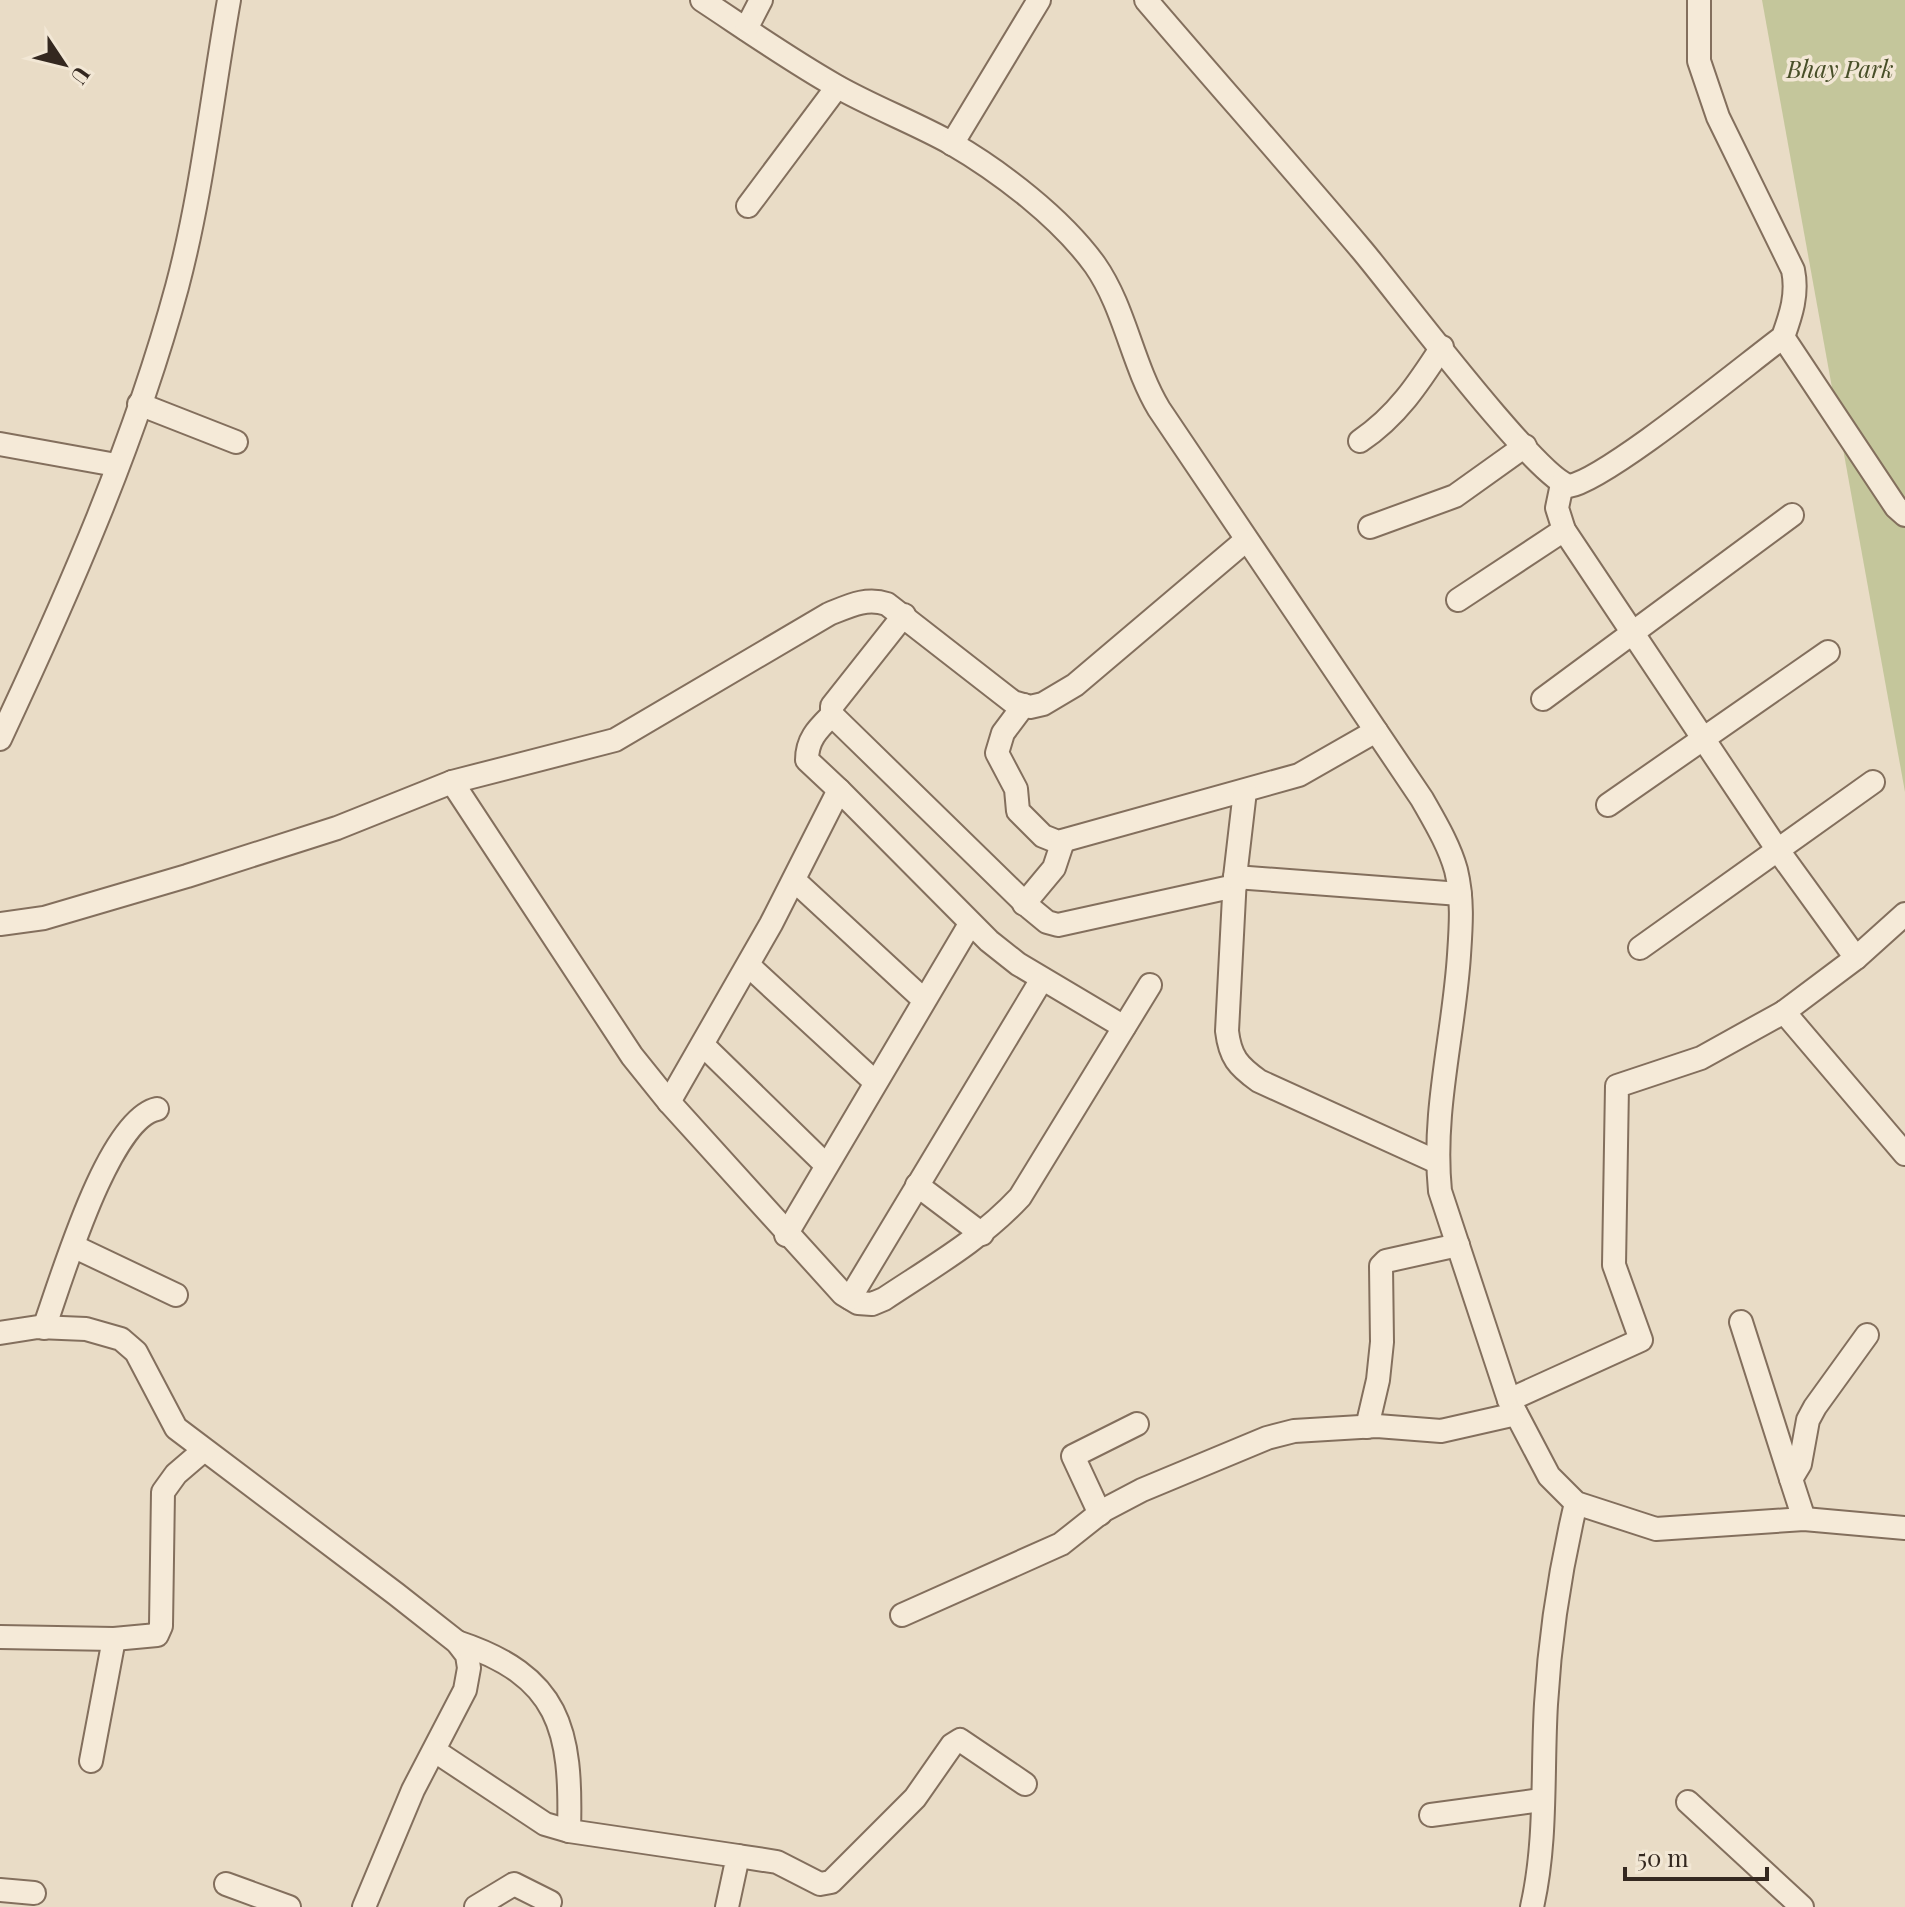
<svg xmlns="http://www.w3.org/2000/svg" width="1905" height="1907" font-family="'Playfair Display',serif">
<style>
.grass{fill:#c4c69b}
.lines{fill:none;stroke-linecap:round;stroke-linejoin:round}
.minor-casing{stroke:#836f5d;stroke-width:26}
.minor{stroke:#f5ead8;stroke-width:22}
.labels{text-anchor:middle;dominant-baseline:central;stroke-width:7;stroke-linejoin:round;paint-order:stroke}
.park-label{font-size:24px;font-style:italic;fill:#484f28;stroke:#f2e7d5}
</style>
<rect width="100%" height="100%" fill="#e9dcc6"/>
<polygon class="grass" points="1762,0 1905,0 1905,792"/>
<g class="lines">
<defs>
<g id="minor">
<path d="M 702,0 C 746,29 790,60 836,86 C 873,107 913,122 951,143 C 1001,172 1061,218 1095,265 C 1125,308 1132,364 1159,409 L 1422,799 C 1435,822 1449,845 1456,870 C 1463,899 1461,926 1459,955 C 1454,1034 1432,1111 1440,1191 L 1509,1400 L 1549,1476 L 1576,1503 L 1656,1529 L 1804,1519 L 1905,1528"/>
<path d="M 1146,0 C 1217,83 1290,165 1361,249 C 1395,289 1534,475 1569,486 C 1606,480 1744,366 1783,337 C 1791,315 1798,294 1793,270 L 1718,117 L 1699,61 L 1699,0"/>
<polyline points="746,29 761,0"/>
<polyline points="952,144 1039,0"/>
<polyline points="748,206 837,87"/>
<polyline points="1783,337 1896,507 1905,515"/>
<polyline points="139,404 236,442"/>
<path d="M 1360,441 C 1397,416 1418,384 1442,347"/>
<polyline points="0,444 116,465"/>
<polyline points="1562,484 1557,508 1564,530 1777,849 1856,958 1905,914"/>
<polyline points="1370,527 1455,496 1525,446"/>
<polyline points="1458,600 1564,530"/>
<polyline points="904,615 832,706 832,715 1030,908 1047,922 1058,925 1235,886"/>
<polyline points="1543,699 1792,515"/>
<polyline points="1024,705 1003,733 997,753 1016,789 1018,811 1043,836 1058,842 1299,775 1376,731"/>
<path d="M 832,715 C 818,729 807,739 807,760 L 839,790"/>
<path d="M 0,739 C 68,594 135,442 177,287 C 202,193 212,96 229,0"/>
<path d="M 452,782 L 632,1056 L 669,1102 L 843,1294 L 858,1303 L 872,1304 L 884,1299 C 932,1267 980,1240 1020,1197 L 1150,985"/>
<path d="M 1245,791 L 1235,877 L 1227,1031 C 1230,1057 1238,1066 1259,1081 L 1437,1162"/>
<polyline points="1608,805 1828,652"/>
<polyline points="1235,877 1460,894"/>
<polyline points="794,880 924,1000"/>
<polyline points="1024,904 1054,868 1063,841"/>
<path d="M 0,924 L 44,918 L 187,876 L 337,828 L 452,782 L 615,740 L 829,614 C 849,606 866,597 887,604 L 1013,702 L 1030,707 L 1043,704 L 1075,685 L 1245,541"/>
<polyline points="1640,948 1873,782"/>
<polyline points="749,966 875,1082"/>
<polyline points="1784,1012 1905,1154"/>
<polyline points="704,1046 826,1165"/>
<polyline points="669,1102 771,924 839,790 989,941 1018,964 1124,1027"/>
<polyline points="917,1185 982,1234"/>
<polyline points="786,1235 970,924"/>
<polyline points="75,1247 176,1295"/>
<polyline points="850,1298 1042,979"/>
<polyline points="1741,1322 1791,1479"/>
<path d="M 44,1328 C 61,1281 108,1119 157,1109"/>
<polyline points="0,1333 38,1327 86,1329 121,1339 136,1352 176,1428 396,1594 457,1642 467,1655 469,1668 465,1690 413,1790 364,1907"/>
<polyline points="1509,1400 1641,1340 1614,1265 1617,1086 1701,1058 1784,1012 1856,958"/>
<polyline points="1367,1427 1378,1380 1382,1342 1381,1266 1386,1261 1458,1245"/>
<polyline points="1100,1514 1073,1456 1137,1424"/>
<polyline points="1804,1519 1791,1479 1800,1464 1808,1420 1815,1407 1867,1335"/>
<polyline points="902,1615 1061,1544 1104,1510 1142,1490 1267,1438 1294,1431 1377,1426 1441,1431 1516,1414"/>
<polyline points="0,1637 114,1639 157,1635 161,1626 163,1492 176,1474 204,1450"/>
<path d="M 457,1642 C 560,1676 572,1729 569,1831 L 738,1856 L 727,1907"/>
<polyline points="435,1751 545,1824 569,1831"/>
<polyline points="91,1761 114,1639"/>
<polyline points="1688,1802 1802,1907"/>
<polyline points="1431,1815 1541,1800"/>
<polyline points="738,1856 777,1862 820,1884 831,1882 915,1798 952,1745 960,1740 1025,1784"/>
<polyline points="226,1884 289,1907"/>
<polyline points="0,1890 34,1893"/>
<polyline points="476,1907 514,1884 550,1902"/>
<path d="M 1532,1907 C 1547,1841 1542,1772 1546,1704 C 1550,1636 1560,1570 1576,1503"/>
</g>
</defs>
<use href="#minor" class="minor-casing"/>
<use href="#minor" class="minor"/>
</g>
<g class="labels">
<g class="park-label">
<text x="1840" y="68">Bhay Park</text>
</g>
</g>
<g transform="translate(64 64) rotate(125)" stroke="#f2e7d5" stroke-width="6" paint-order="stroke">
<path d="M0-6L14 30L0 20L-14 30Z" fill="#342820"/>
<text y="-12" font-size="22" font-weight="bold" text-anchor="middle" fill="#342820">U</text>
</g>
<path d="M1625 1867v12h142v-12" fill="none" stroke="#342820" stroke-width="4"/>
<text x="1637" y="1867" font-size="24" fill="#342820" stroke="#f2e7d5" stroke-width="6" paint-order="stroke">50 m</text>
</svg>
